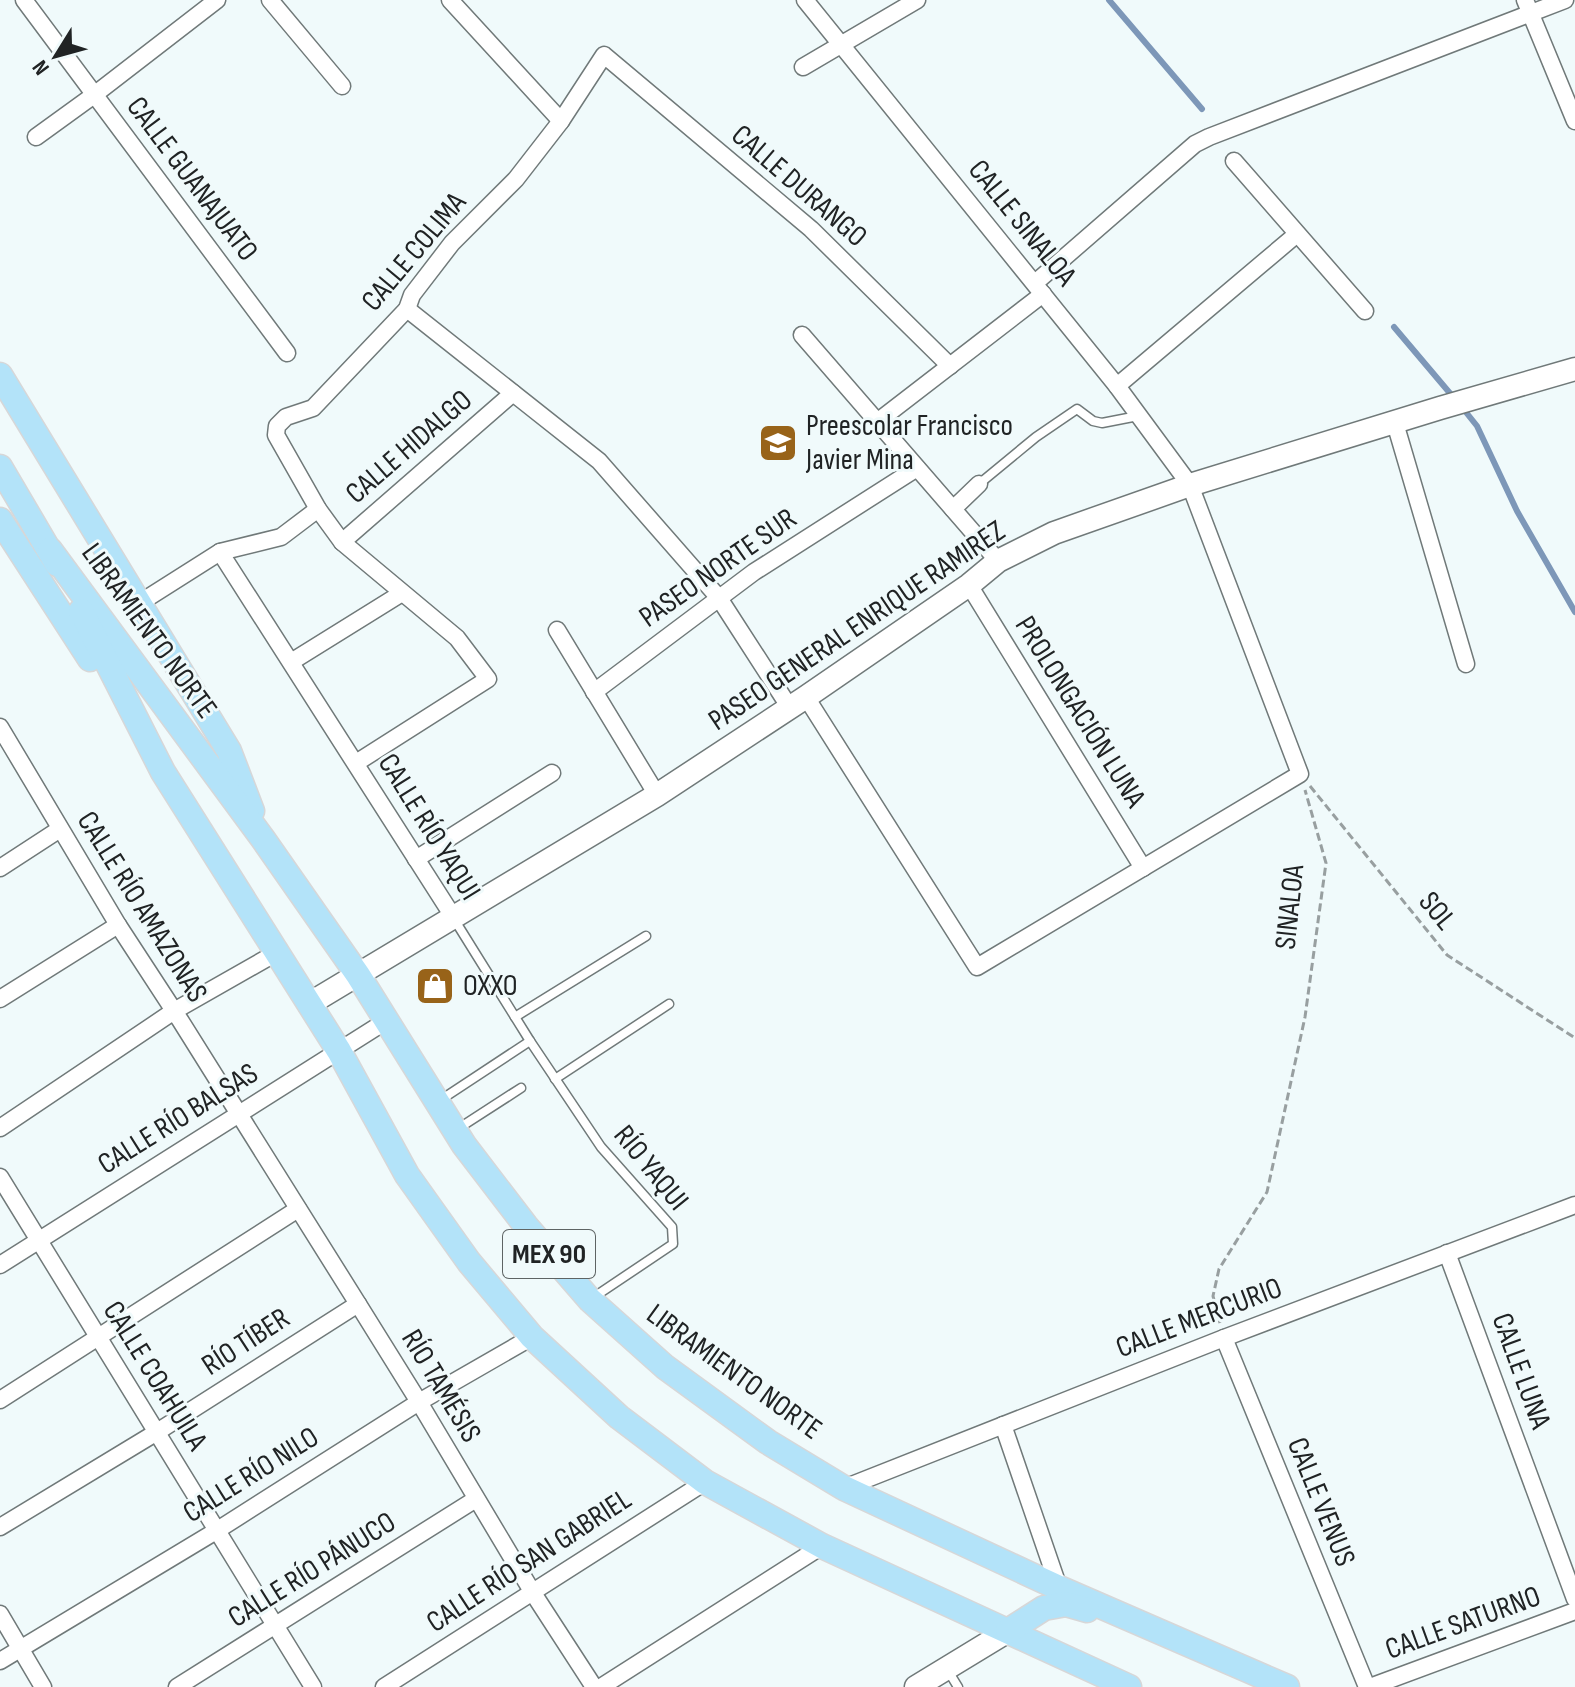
<svg xmlns="http://www.w3.org/2000/svg" width="1575" height="1687" font-family="'Sofia Sans Condensed',sans-serif">
<style>
.lines{fill:none;stroke-linecap:round;stroke-linejoin:round}
.stream{stroke:#7d97b8;stroke-width:6}
.lane-casing{stroke:#707979;stroke-width:11}
.street-casing{stroke:#707979;stroke-width:19}
.secondary-casing{stroke:#707979;stroke-width:25}
.primary-casing{stroke:#d7d7d8;stroke-width:27}
.path{stroke:#989fa0;stroke-width:3;stroke-dasharray:8 4;stroke-linecap:butt}
.lane{stroke:#fff;stroke-width:8}
.street{stroke:#fff;stroke-width:16}
.secondary{stroke:#fff;stroke-width:22}
.primary{stroke:#b3e3f9;stroke-width:24}
.labels{text-anchor:middle;dominant-baseline:central;stroke-width:6;stroke-linejoin:round;paint-order:stroke}
.shield{fill:#f0fafb;stroke:#5e6464;stroke-width:2}
.shield-label{font-size:28px;font-weight:bold;fill:#202324}
.street-label{font-size:30px;fill:#202324;stroke:#f0fafb}
.poi-label{font-size:30px;fill:#202324;stroke:#f0fafb;text-anchor:start}
</style>
<rect width="100%" height="100%" fill="#f0fafb"/>
<g class="lines">
<g class="stream">
<polyline points="1109,0 1202,109"/>
<polyline points="1394,327 1454,398"/>
<polyline points="1461,406 1477,426 1517,511 1575,612"/>
</g>
<defs>
<g id="lane">
<polyline points="979,484 1036,437 1077,409 1093,421 1102,423 1138,416"/>
<polyline points="454,919 530,1041 601,1147 672,1227 673,1244 594,1297"/>
<polyline points="515,1017 646,936"/>
<polyline points="555,1079 669,1004"/>
<polyline points="439,1101 530,1041"/>
<polyline points="456,1130 521,1088"/>
<polyline points="947,1669 958,1687"/>
</g>
<g id="street">
<polyline points="24,0 287,353"/>
<polyline points="270,0 342,86"/>
<polyline points="450,0 561,121"/>
<polyline points="805,0 1117,386 1190,485 1300,774 977,967 806,697"/>
<polyline points="1525,0 1575,121"/>
<polyline points="803,67 917,0"/>
<polyline points="36,137 94,95 217,0"/>
<polyline points="1234,161 1365,311"/>
<polyline points="1035,283 1195,144 1209,137 1565,0"/>
<polyline points="407,309 599,461 719,598 790,708"/>
<polyline points="802,335 998,561"/>
<polyline points="1117,386 1297,234"/>
<polyline points="877,422 1043,294"/>
<polyline points="1395,423 1466,664"/>
<polyline points="953,509 979,484"/>
<polyline points="342,542 513,393"/>
<polyline points="220,552 454,918"/>
<polyline points="969,585 1143,868"/>
<polyline points="138,604 220,552 281,537 318,509"/>
<polyline points="557,630 657,795"/>
<polyline points="291,662 402,593"/>
<polyline points="594,692 754,572 917,468"/>
<polyline points="0,727 118,925 180,1020 358,1304 419,1402 533,1593 594,1687"/>
<polyline points="356,763 488,679 457,638 342,542 318,509 276,435 277,426 286,417 313,408 407,309 412,295 452,243 516,179 561,121 604,55 811,229 950,366"/>
<polyline points="416,859 552,773"/>
<polyline points="0,868 60,829"/>
<polyline points="0,999 118,925"/>
<polyline points="0,1128 174,1011 276,953"/>
<polyline points="0,1177 313,1687"/>
<polyline points="1447,1253 1575,1599"/>
<polyline points="0,1265 386,1021"/>
<polyline points="1224,1338 1367,1687"/>
<polyline points="0,1400 298,1209"/>
<polyline points="1003,1425 1059,1588"/>
<polyline points="844,1488 1224,1338 1575,1205"/>
<polyline points="0,1527 157,1432 358,1304"/>
<polyline points="0,1614 43,1687"/>
<polyline points="0,1661 216,1531 419,1402 532,1337"/>
<polyline points="177,1687 476,1499"/>
<polyline points="384,1687 705,1482"/>
<polyline points="601,1687 822,1546"/>
<polyline points="1370,1687 1575,1611"/>
</g>
<g id="secondary">
<polyline points="309,1004 657,795 806,697 969,585 998,561 1054,533 1190,485 1440,408 1575,369"/>
<polyline points="916,1687 1008,1631"/>
</g>
<g id="primary">
<polyline points="0,375 229,751 252,811"/>
<polyline points="0,467 57,564"/>
<polyline points="0,520 90,659"/>
<polyline points="50,550 263,839 358,975 464,1145 526,1226 590,1300 665,1367 768,1442 844,1488 1059,1588 1287,1687"/>
<polyline points="81,611 163,772 339,1051 407,1175 469,1262 532,1337 619,1417 705,1482 822,1546 1129,1687"/>
<polyline points="1008,1631 1044,1608 1066,1604 1087,1610"/>
</g>
</defs>
<use href="#lane" class="lane-casing"/>
<use href="#street" class="street-casing"/>
<use href="#secondary" class="secondary-casing"/>
<use href="#primary" class="primary-casing"/>
<g class="path">
<polyline points="1310,786 1447,955 1575,1038"/>
<polyline points="1220,1323 1213,1296 1219,1269 1267,1192 1305,1017 1326,863 1305,790"/>
</g>
<use href="#lane" class="lane"/>
<use href="#street" class="street"/>
<use href="#secondary" class="secondary"/>
<use href="#primary" class="primary"/>
</g>
<defs>
<symbol id="school-square" viewBox="-11 -11 22 22"><rect x="-9" y="-9" width="18" height="18" rx="4" fill="#986319" stroke="#f0fafb"/><path d="M0-5L7-2L0 1L-7-2ZM-4 1L0 2.5L4 1V4Q0 6-4 4Z" fill="#fff"/></symbol>
<symbol id="shop-square" viewBox="-11 -11 22 22"><rect x="-9" y="-9" width="18" height="18" rx="4" fill="#986319" stroke="#f0fafb"/><path d="M-5-2.5h2.3a2.7 3.5 0 0 1 5.4 0H5L5.5 6h-11ZM-1.5-2.5h3a1.5 2.3 0 0 0-3 0Z" fill="#fff"/></symbol>
</defs>
<g fill-rule="evenodd">
<use href="#school-square" x="756" y="421" width="44" height="44"/>
<use href="#shop-square" x="413" y="964" width="44" height="44"/>
</g>
<g class="labels">
<rect class="shield" x="503" y="1230" width="92" height="48" rx="6"/>
<g class="shield-label">
<text x="549" y="1254">MEX 90</text>
</g>
<g class="street-label">
<text transform="translate(192 179) rotate(53)">CALLE GUANAJUATO</text>
<text transform="translate(799 186) rotate(41)">CALLE DURANGO</text>
<text transform="translate(1022 223) rotate(51)">CALLE SINALOA</text>
<text transform="translate(414 252) rotate(-50)">CALLE COLIMA</text>
<text transform="translate(409 447) rotate(-41)">CALLE HIDALGO</text>
<text transform="translate(718 568) rotate(-35)">PASEO NORTE SUR</text>
<text transform="translate(857 626) rotate(-34)">PASEO GENERAL ENRIQUE RAMIREZ</text>
<text transform="translate(149 631) rotate(54)">LIBRAMIENTO NORTE</text>
<text transform="translate(1080 712) rotate(58)">PROLONGACIÓN LUNA</text>
<text transform="translate(429 827) rotate(58)">CALLE RÍO YAQUI</text>
<text transform="translate(142 907) rotate(58)">CALLE RÍO AMAZONAS</text>
<text transform="translate(1290 907) rotate(-84)">SINALOA</text>
<text transform="translate(1437 911) rotate(51)">SOL</text>
<text transform="translate(178 1119) rotate(-32)">CALLE RÍO BALSAS</text>
<text transform="translate(651 1168) rotate(51)">RÍO YAQUI</text>
<text transform="translate(1199 1318) rotate(-21)">CALLE MERCURIO</text>
<text transform="translate(246 1342) rotate(-33)">RÍO TÍBER</text>
<text transform="translate(1521 1371) rotate(70)">CALLE LUNA</text>
<text transform="translate(734 1372) rotate(36)">LIBRAMIENTO NORTE</text>
<text transform="translate(155 1376) rotate(58)">CALLE COAHUILA</text>
<text transform="translate(441 1386) rotate(59)">RÍO TAMÉSIS</text>
<text transform="translate(251 1475) rotate(-32)">CALLE RÍO NILO</text>
<text transform="translate(1321 1502) rotate(68)">CALLE VENUS</text>
<text transform="translate(529 1561) rotate(-33)">CALLE RÍO SAN GABRIEL</text>
<text transform="translate(312 1570) rotate(-32)">CALLE RÍO PÁNUCO</text>
<text transform="translate(1463 1623) rotate(-20)">CALLE SATURNO</text>
</g>
<g class="poi-label">
<text x="806" y="426">Preescolar Francisco<tspan x="806" dy="34">Javier Mina</tspan></text>
<text x="463" y="986">OXXO</text>
</g>
</g>
<g transform="translate(56 56) rotate(233)" stroke="#f0fafb" stroke-width="6" paint-order="stroke">
<path d="M0-6L14 30L0 20L-14 30Z" fill="#202324"/>
<text y="-12" font-size="22" font-weight="bold" text-anchor="middle" fill="#202324">N</text>
</g>
</svg>
